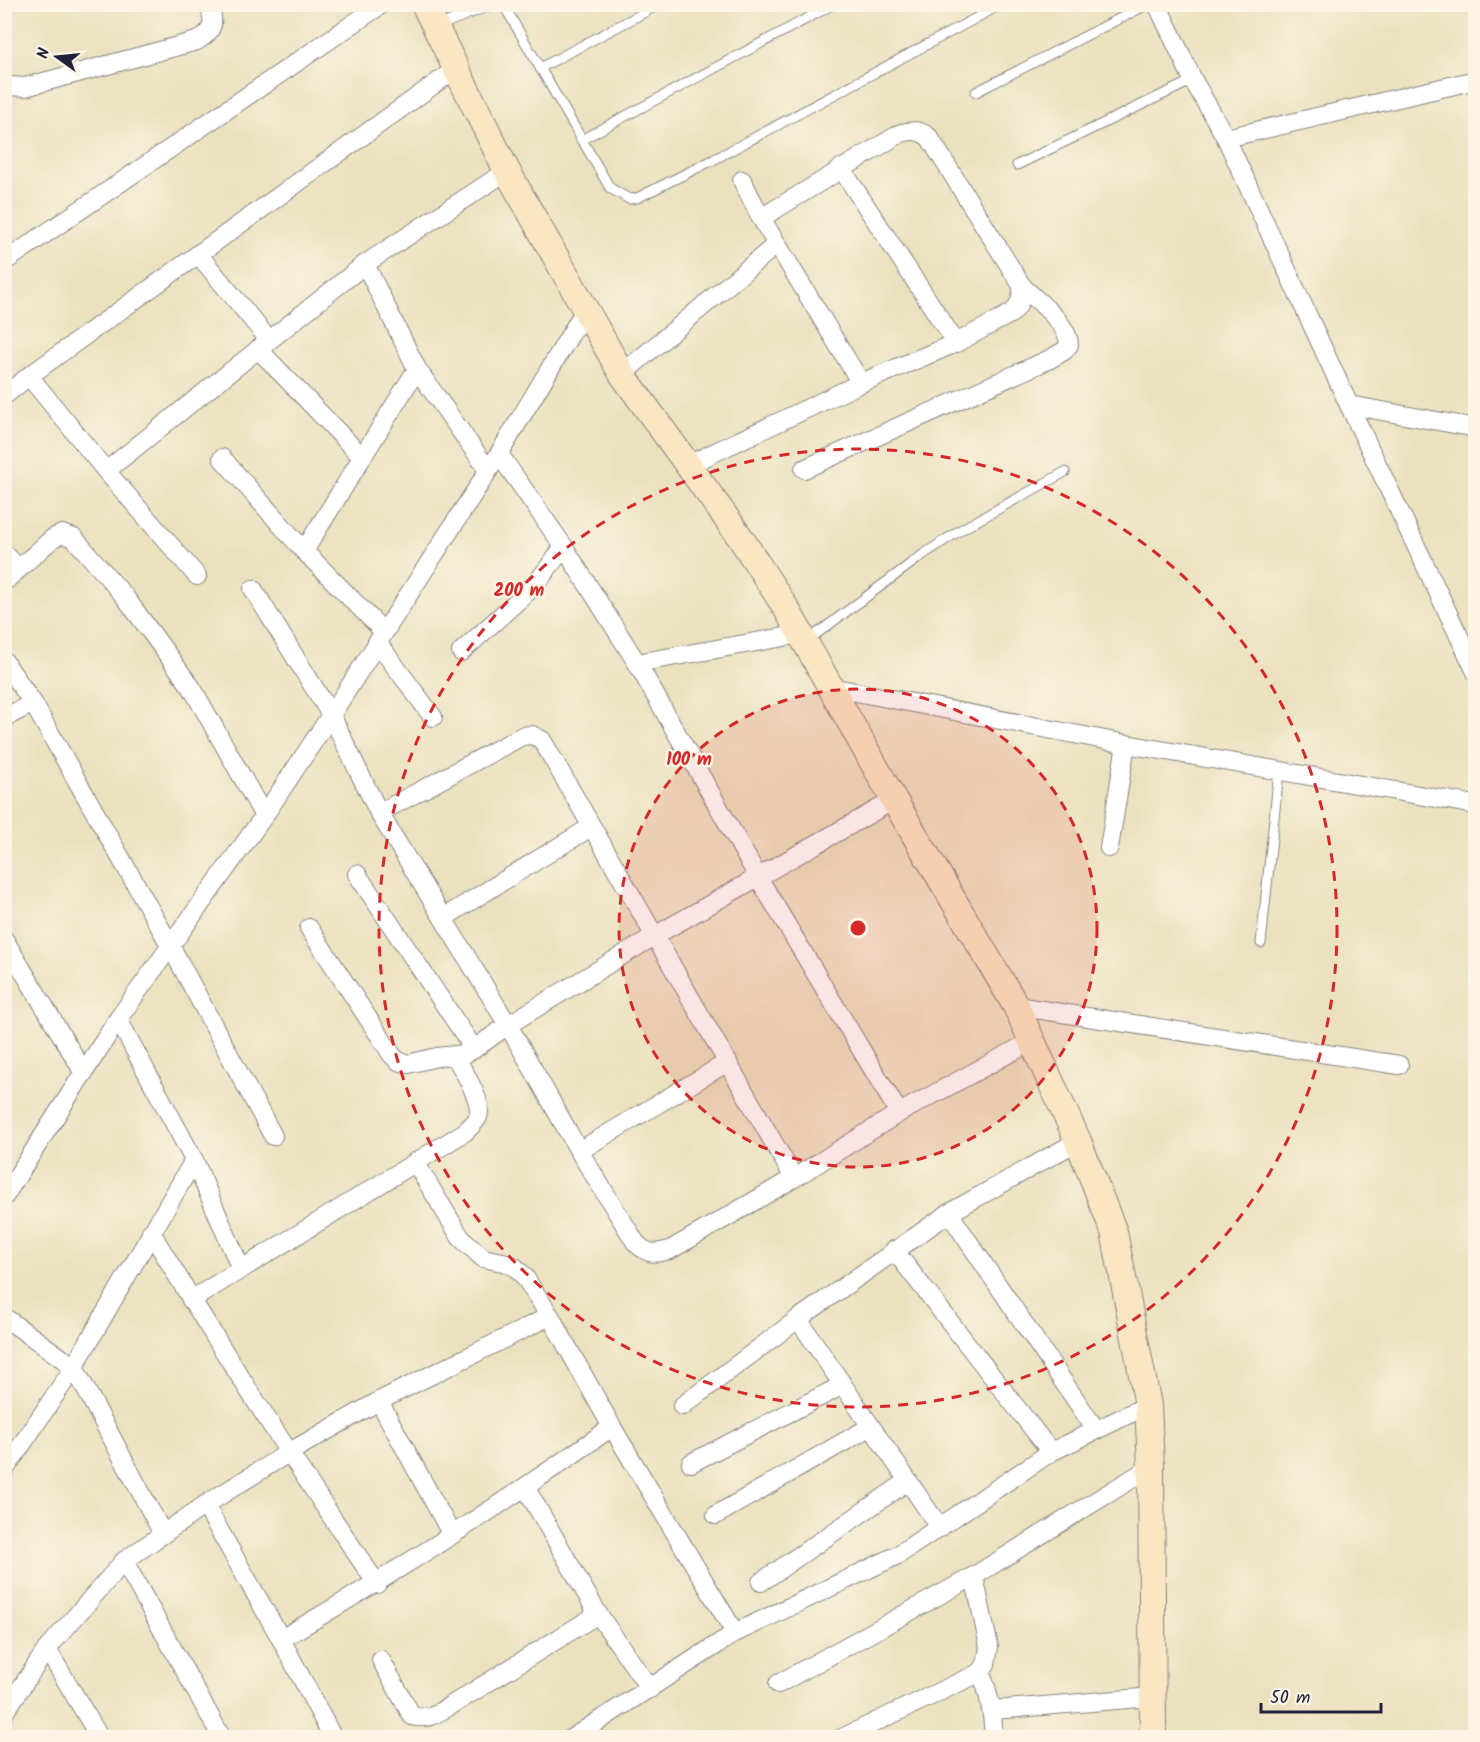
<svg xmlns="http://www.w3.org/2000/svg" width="1480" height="1742" font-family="Kalam,sans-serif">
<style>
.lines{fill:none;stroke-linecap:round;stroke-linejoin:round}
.lane-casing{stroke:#86827d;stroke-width:11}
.street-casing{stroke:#86827d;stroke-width:20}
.secondary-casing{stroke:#86827d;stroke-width:28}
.lane{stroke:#fff;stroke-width:9}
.street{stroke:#fff;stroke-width:18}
.secondary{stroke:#fbe6c3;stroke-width:26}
.ring{fill:none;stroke:#d62828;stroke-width:3;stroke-dasharray:10 8}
.centre{fill:#d62828;stroke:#fcf5e5;stroke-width:3}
.ring-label{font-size:18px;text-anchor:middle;font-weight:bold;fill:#d62828;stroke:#fcf5e5;stroke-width:5;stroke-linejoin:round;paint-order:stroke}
</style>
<rect width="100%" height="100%" fill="#fcf5e5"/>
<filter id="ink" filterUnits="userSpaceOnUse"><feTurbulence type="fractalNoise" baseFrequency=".0167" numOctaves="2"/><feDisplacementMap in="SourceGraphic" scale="12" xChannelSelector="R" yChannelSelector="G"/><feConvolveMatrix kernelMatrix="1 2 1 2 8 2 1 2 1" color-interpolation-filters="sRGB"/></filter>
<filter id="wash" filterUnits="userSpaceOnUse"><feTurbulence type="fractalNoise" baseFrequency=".008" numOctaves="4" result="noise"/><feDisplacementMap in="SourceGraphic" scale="24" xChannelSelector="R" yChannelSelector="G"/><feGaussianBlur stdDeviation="1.35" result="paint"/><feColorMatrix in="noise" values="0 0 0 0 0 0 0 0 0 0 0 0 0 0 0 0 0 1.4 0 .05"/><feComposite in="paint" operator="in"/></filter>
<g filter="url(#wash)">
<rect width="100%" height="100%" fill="#ebe1bf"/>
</g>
<g filter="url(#ink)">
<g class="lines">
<defs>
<g id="lane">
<polyline points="503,4 610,188 629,199 637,198 713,160 1002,4"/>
<polyline points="438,26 494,4"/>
<polyline points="540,68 660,4"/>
<polyline points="976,92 1148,4"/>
<polyline points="581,140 834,4"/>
<polyline points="1017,165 1193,80"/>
<polyline points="807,641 921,556 962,529 1065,472"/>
<polyline points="1261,943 1279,771"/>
</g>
<g id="street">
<polyline points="1157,4 1193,80 1226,138 1349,405 1476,672"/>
<path d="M 4,83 L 10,86 L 25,87 L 197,41 C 214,31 215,23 209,4"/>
<polyline points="1226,138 1476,80"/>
<polyline points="841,168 956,343"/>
<polyline points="742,180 761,218 861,383"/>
<polyline points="198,254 269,340"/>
<polyline points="4,262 382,4"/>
<polyline points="365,264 417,369 488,470"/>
<polyline points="258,349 362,457"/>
<polyline points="622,374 777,244"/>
<polyline points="29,376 106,471 197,576"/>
<polyline points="4,396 29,376 457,68"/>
<polyline points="1349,405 1476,428"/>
<polyline points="499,454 564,547 637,663 758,877 899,1113"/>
<polyline points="222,458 304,551 384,632"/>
<path d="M 688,465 L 861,383 L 956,343 L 1012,313 C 1020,305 1022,298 1022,286 L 929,137 C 919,130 913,130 901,133 L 761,218"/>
<path d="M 804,469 L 1050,359 L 1064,351 L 1069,345 C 1069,324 1037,301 1022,286"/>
<polyline points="106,471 365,264 507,171"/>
<polyline points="304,551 417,369"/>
<polyline points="4,553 19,569"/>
<polyline points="4,582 53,538 62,534 74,538 125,597 192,688 264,816"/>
<path d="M 253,589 L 331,715 L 379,813 L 508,1025 L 579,1151 L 636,1243 C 648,1255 654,1254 670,1250 L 794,1178 L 899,1113 L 1032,1041"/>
<polyline points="377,642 433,717"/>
<polyline points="461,652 535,585 564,547"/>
<polyline points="4,661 33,703 170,945 273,1136"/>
<polyline points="637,663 801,634"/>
<polyline points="830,687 1126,744 1476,805"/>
<polyline points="4,718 33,703"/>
<polyline points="379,813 522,736 532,735 542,740 794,1178"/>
<polyline points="1109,848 1126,744"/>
<polyline points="357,874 474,1049"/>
<polyline points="443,918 591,827"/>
<polyline points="309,928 392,1055 398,1061 408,1064 437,1057 465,1054 474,1049 508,1025 656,935 894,800"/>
<polyline points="4,939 84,1073"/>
<polyline points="1016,1006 1399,1065"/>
<polyline points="118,1019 194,1160 241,1269"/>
<polyline points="579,1151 728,1062"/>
<polyline points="415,1162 461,1238 483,1258 503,1262 515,1267 524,1276 550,1316 612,1427 735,1633 572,1738"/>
<polyline points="4,1197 118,1019 264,816 331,715 499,454 585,310"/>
<polyline points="949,1213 1096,1430"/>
<path d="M 151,1232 C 222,1352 298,1468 377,1584"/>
<polyline points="894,1250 1051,1452"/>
<path d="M 191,1300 L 465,1132 C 469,1128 476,1122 478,1117 C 484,1101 462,1070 455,1056"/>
<polyline points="4,1317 74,1367 163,1534"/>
<polyline points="798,1319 940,1528"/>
<polyline points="379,1401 452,1535"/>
<polyline points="682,1406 798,1319 949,1213 1078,1141"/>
<polyline points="691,1463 843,1385"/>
<polyline points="4,1471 74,1367 194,1160"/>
<polyline points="526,1488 598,1614 650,1689"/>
<polyline points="205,1505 281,1639 333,1738"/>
<polyline points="716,1515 870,1427"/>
<polyline points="124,1561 222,1738"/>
<path d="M 974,1576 L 989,1647 L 986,1664 L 981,1672 C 990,1695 993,1714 994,1738"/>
<polyline points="761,1582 908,1481"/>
<polyline points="735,1633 898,1555 1051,1452 1148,1405"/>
<path d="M 281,1639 C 395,1573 505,1503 612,1427"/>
<polyline points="47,1649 100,1738"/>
<path d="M 381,1660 L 412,1716 C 427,1720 436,1714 450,1706 L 598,1614"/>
<polyline points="778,1684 974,1576 1151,1467"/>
<polyline points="993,1710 1153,1697"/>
<polyline points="4,1713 47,1649 124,1561 205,1505 288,1453 379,1401 550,1316"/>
<polyline points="842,1738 981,1672"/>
</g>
<polyline id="secondary" points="424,4 507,171 622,374 740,537 786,608 894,800 1016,1006 1078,1141 1114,1232 1148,1405 1151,1467 1153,1738"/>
</defs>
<use href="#lane" class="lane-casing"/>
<use href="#street" class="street-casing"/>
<use href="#secondary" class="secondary-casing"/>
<use href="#lane" class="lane"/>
<use href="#street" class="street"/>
<use href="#secondary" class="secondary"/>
</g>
</g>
<circle cx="858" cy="928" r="239" fill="#d62828" fill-opacity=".12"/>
<g class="ring">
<circle cx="858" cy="928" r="239"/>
<circle cx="858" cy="928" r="479"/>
</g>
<circle cx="858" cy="928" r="9" class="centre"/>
<g class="ring-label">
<text x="519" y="596">200 m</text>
<text x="689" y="765">100 m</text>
</g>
<rect width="1480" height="1742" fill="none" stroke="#fcf5e5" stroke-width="24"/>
<g transform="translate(57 57) rotate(285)" stroke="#fcf5e5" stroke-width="4.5" paint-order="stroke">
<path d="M0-4.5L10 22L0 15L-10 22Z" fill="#22223b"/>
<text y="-9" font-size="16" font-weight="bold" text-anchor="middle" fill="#22223b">N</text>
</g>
<path d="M1261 1703v9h120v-9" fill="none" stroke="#22223b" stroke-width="3"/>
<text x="1270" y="1703" font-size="18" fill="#22223b" stroke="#fcf5e5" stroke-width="4.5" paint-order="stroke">50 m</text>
</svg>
